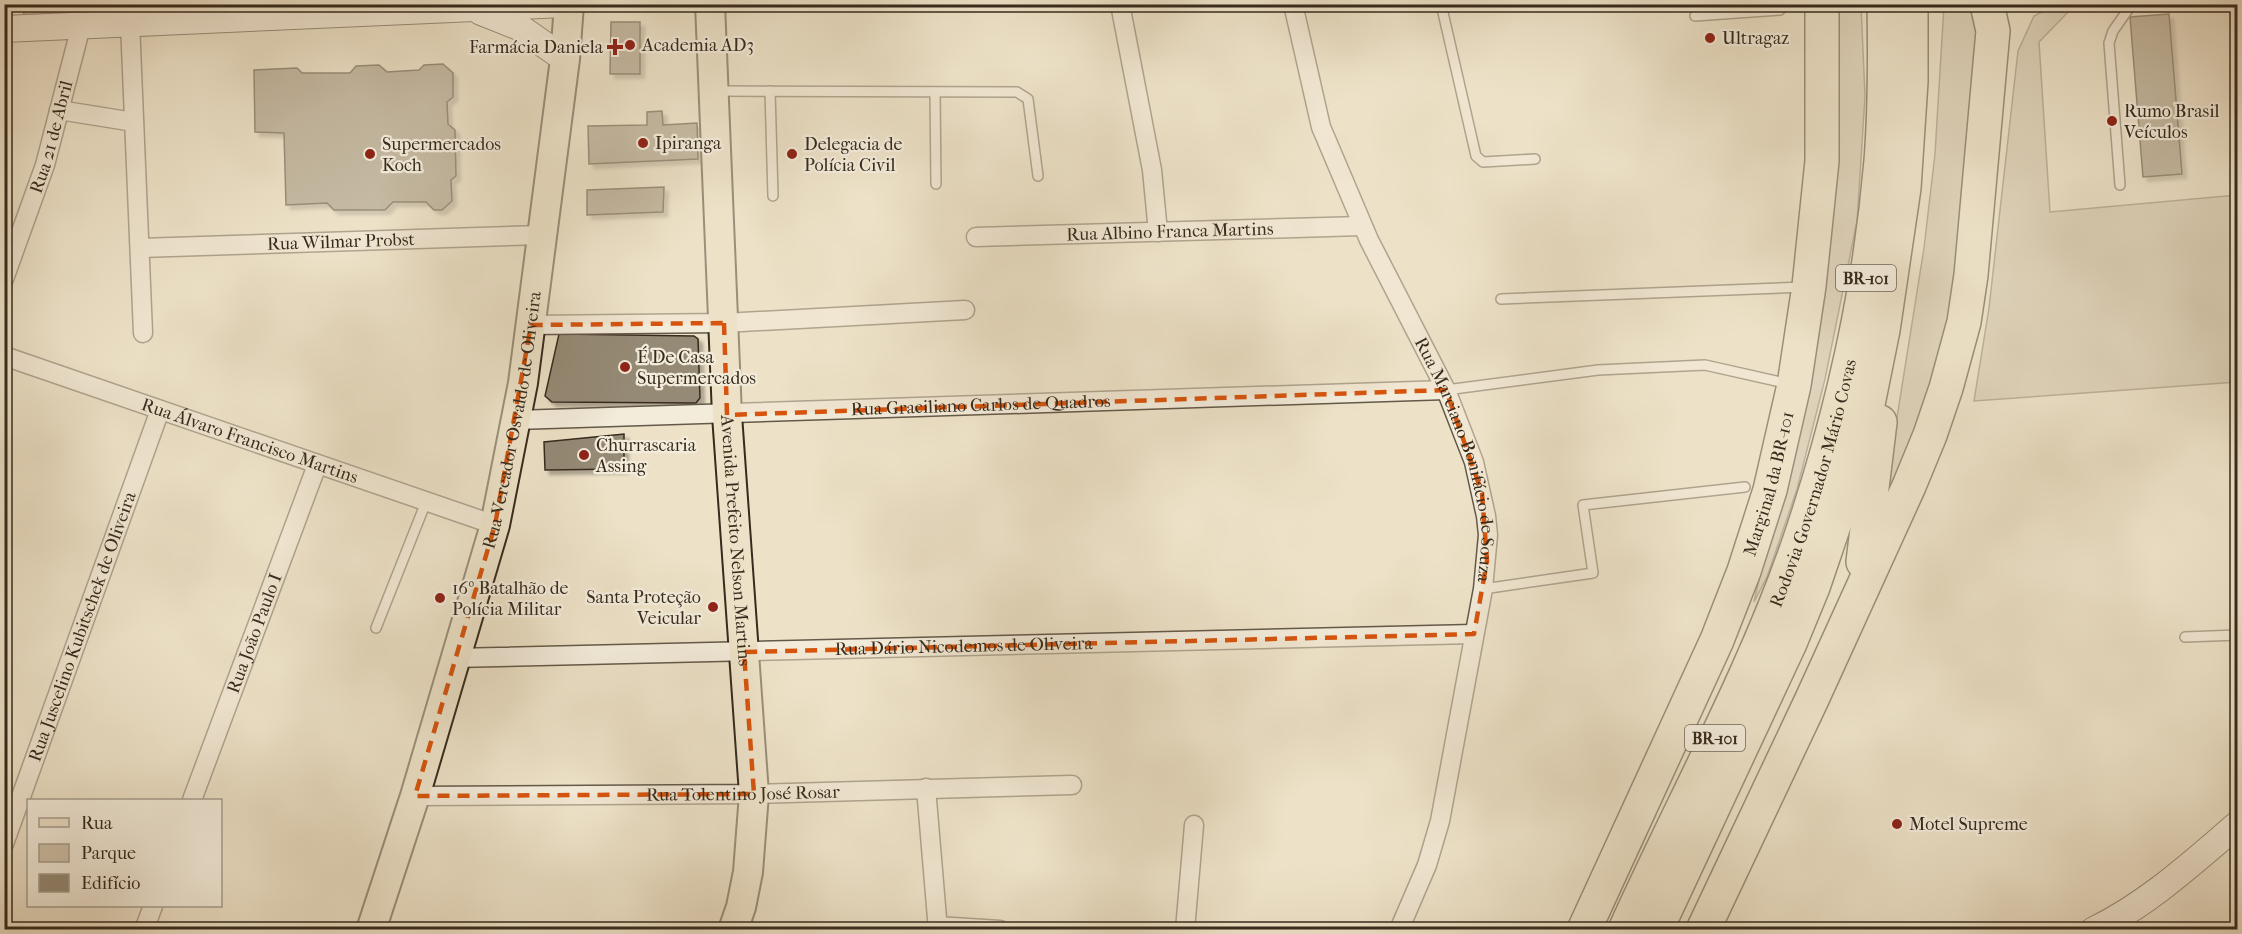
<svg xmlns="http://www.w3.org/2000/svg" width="2242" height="934" font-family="'IM FELL French Canon',serif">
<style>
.green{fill:#cec3ab;stroke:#827764;stroke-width:1.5}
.building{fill:#958a76;stroke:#362b1d;stroke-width:1.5;filter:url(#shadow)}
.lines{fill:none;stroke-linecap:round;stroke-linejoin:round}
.lane-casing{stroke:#645948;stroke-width:12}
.street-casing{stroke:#645948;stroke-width:21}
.secondary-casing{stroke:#362b1d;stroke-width:28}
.primary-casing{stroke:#362b1d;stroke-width:32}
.highway-casing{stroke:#362b1d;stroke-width:36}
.lane{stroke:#f3ecdb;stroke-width:9}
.street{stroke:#f3ecdb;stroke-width:18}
.secondary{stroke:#f3ecdb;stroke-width:26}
.primary{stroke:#ede2c8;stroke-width:28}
.highway{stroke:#ede2c8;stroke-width:33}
.marked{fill:none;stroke:#d6540e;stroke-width:4.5;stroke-dasharray:12 8;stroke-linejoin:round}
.poi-dot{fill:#8f2418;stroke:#f3ecdb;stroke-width:2}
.labels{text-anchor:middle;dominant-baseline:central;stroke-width:4.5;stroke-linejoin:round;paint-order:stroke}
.shield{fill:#f3ecdb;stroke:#6f6556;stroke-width:1.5}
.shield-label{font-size:16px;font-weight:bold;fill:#362b1d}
.poi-label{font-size:18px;fill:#362b1d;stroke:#f3ecdb;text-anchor:start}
.street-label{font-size:18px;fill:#362b1d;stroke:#f3ecdb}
</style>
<defs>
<filter id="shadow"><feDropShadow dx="4.5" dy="4.5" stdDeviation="1.5" flood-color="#0004"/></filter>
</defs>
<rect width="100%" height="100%" fill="#ede2c8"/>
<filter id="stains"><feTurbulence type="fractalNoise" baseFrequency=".00333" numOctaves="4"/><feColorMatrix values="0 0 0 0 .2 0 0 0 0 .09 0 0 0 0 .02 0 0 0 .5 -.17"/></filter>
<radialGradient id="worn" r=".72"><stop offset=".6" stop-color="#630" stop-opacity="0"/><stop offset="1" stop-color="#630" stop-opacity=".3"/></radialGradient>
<g class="green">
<polygon points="2057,4 2075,5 2039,42 2050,212 2237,195 2237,382 1974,401 1989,308 2018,51 2034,16"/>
<polygon points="1836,5 1861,5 1865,96 1857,221 1825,379 1797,489 1767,577 1754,602 1816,322"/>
<polygon points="1944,5 1976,5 1987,29 1958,288 1919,425 1881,518 1924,248 1935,154"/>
</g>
<g class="building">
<polygon points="23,4 65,4 65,14 24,17"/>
<polygon points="2169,14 2182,174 2143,177 2130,17"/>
<polygon points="611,22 640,22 640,74 610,74"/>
<polygon points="443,64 453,73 453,97 447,102 448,124 455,130 456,176 451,180 452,201 442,210 434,210 426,202 393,202 385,210 334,210 327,203 286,205 284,133 255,132 254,70 297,68 302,73 350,73 356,66 379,65 387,72 419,70 424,65"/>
<polygon points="662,111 663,125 697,123 698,159 589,164 588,126 647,125 647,112"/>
<polygon points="664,187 663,212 587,215 587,190"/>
<polygon points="559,334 694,336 698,339 700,398 696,403 690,403 552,402 545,396"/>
<polygon points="624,434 624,469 545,470 544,442"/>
</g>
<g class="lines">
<defs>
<g id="lane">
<polyline points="1441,4 1476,156 1483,162 1535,159"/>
<polyline points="1695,16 1780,10 1784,4"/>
<polyline points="717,91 1017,92 1028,99 1038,176"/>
<polyline points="770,91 773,196"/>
<polyline points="935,92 936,184"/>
<polyline points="2120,185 2109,43 2113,31 2132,4"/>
<polyline points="1501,299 1804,287"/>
<polyline points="1446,390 1598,370 1705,365 1789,384"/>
<polyline points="1483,589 1593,573 1583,505 1745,487"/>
<polyline points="376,628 426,502"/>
<polyline points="2185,637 2238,635"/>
</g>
<g id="street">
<polyline points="1120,4 1152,170 1158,232"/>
<path id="s1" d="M 1293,4 L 1321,127 L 1369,240 L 1446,390 L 1474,462 L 1486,516 L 1488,535 L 1483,589 L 1440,821 L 1427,865 L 1399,930"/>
<polyline points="130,23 143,333"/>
<polyline points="59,110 134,122"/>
<path id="s2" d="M 976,237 L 1362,226"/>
<path id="s3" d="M 140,248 L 542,235"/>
<path id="s4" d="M 4,279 L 45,165 L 81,26"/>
<polyline points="531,325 724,323 965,310"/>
<path id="s5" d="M 4,356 L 495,525"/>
<path id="s6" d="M 516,420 L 1446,390"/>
<path id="s7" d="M 454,658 L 1474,634"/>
<polyline points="926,788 938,930"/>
<path id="s8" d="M 415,796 L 754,794 L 1072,785"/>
<path id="s9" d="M 192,800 L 317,465"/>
<path id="s10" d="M 4,844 L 160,410"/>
<polyline points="937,926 1000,930"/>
<polyline points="144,930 153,906"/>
<polyline points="1185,930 1194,825"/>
</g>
<g id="secondary">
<polyline points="481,12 519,27 565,59"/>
<polyline points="4,29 565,4"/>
<path d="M 2094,930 C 2148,904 2192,863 2238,824"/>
</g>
<g id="primary">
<path id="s11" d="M 710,4 L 727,415 L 754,794 L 748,872 L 741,907 L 733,930"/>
<path id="s12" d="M 371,930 L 415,796 L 495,525 L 523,383 L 565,59 L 569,4"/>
</g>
<g id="highway">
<polyline points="1863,562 1880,422"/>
<path id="s13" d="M 1584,930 L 1717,640 L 1744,571 L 1770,490 L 1794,385 L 1809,286 L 1822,161 L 1822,4"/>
<path id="s14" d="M 1625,930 C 1683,801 1753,676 1799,542 C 1841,419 1870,290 1881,161 C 1885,109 1885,56 1884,4"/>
<polyline points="1656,930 1790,643 1813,587 1848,484 1865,419 1883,330 1904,188 1911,82 1911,4"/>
<polyline points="1703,930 1812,699 1909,486 1930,435 1946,388 1964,322 1971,275 1993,31 1987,4"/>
</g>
</defs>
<use href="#lane" class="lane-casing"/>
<use href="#street" class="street-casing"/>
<use href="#secondary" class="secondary-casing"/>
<use href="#primary" class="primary-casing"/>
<use href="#highway" class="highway-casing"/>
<use href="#lane" class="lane"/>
<use href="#street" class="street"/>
<use href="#secondary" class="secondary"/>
<use href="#primary" class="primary"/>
<use href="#highway" class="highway"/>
</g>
<path d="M0 0H2242V934H0ZM 724,323 L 727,415 L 1446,390 L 1482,493 L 1487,561 L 1474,634 L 744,652 L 754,794 L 415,796 L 495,525 L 531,325 Z" fill="#ede2c8" fill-opacity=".55" fill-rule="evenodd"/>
<path class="marked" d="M 724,323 L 727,415 L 1446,390 L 1482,493 L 1487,561 L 1474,634 L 744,652 L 754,794 L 415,796 L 495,525 L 531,325 Z"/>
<g class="poi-dot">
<circle cx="1710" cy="38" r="6"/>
<circle cx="630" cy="45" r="6"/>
<path d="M612 38h6v6h6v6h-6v6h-6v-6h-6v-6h6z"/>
<circle cx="2112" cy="121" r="6"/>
<circle cx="643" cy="143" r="6"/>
<circle cx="370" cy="154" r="6"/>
<circle cx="792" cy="154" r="6"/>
<circle cx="625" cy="367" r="6"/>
<circle cx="584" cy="455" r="6"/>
<circle cx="440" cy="598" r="6"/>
<circle cx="713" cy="607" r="6"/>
<circle cx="1897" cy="824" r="6"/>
</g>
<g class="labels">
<g class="shield">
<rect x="1836" y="265" width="60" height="26" rx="4.5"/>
<rect x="1685" y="725" width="60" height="26" rx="4.5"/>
</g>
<g class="shield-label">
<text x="1866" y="278">BR-101</text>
<text x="1715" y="738">BR-101</text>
</g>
<g class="poi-label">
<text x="1722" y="38">Ultragaz</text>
<text x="642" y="45">Academia AD3</text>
<text x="603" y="47" text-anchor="end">Farmácia Daniela</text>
<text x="2124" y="111">Rumo Brasil<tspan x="2124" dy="21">Veículos</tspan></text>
<text x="655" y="143">Ipiranga</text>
<text x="382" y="144">Supermercados<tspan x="382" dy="21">Koch</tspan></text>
<text x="804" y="144">Delegacia de<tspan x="804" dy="21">Polícia Civil</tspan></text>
<text x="637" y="357">É De Casa<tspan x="637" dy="21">Supermercados</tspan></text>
<text x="596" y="445">Churrascaria<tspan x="596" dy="21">Assing</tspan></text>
<text x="452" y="588">16º Batalhão de<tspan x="452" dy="21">Polícia Militar</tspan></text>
<text x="701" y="597" text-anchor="end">Santa Proteção<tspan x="701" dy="21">Veicular</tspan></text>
<text x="1909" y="824">Motel Supreme</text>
</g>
<g class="street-label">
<text stroke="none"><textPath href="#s4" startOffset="150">Rua 21 de Abril</textPath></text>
<text stroke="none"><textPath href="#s2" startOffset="194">Rua Albino Franca Martins</textPath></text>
<text stroke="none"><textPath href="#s3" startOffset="201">Rua Wilmar Probst</textPath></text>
<text stroke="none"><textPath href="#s6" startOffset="465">Rua Graciliano Carlos de Quadros</textPath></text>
<text stroke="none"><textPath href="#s12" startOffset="530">Rua Vereador Osvaldo de Oliveira</textPath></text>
<text stroke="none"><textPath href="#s5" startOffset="260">Rua Álvaro Francisco Martins</textPath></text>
<text stroke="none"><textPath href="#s1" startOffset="488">Rua Marciano Bonifácio de Souza</textPath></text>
<text stroke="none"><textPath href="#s14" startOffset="486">Rodovia Governador Mário Covas</textPath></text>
<text stroke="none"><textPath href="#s13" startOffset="484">Marginal da BR-101</textPath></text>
<text stroke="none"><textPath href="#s11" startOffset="537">Avenida Prefeito Nelson Martins</textPath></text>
<text stroke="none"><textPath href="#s10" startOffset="231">Rua Juscelino Kubitschek de Oliveira</textPath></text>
<text stroke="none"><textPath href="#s9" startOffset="178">Rua João Paulo I</textPath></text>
<text stroke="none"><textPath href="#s7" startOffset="510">Rua Dário Nicodemos de Oliveira</textPath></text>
<text stroke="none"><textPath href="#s8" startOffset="328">Rua Tolentino José Rosar</textPath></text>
</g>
</g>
<rect width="2242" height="934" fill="none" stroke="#ede2c8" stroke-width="24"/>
<rect x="6" y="6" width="2230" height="922" fill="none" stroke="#362b1d" stroke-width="3"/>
<rect x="12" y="12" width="2218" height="910" fill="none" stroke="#362b1d" stroke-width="1.5"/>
<rect x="27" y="799" width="195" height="108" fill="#f3ecdb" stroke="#a79f8f" stroke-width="1.5"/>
<rect x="39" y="818" width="30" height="9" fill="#ede2c8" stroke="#a79f8f" stroke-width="1.5"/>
<text x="81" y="829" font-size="18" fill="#362b1d">Rua</text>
<rect x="39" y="844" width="30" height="18" fill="#cec3ab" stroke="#a79f8f" stroke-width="1.5"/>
<text x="81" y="859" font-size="18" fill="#362b1d">Parque</text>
<rect x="39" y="874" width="30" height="18" fill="#958a76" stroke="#a79f8f" stroke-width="1.5"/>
<text x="81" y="889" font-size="18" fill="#362b1d">Edifício</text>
<rect width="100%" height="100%" filter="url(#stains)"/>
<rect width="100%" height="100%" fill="url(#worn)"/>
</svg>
